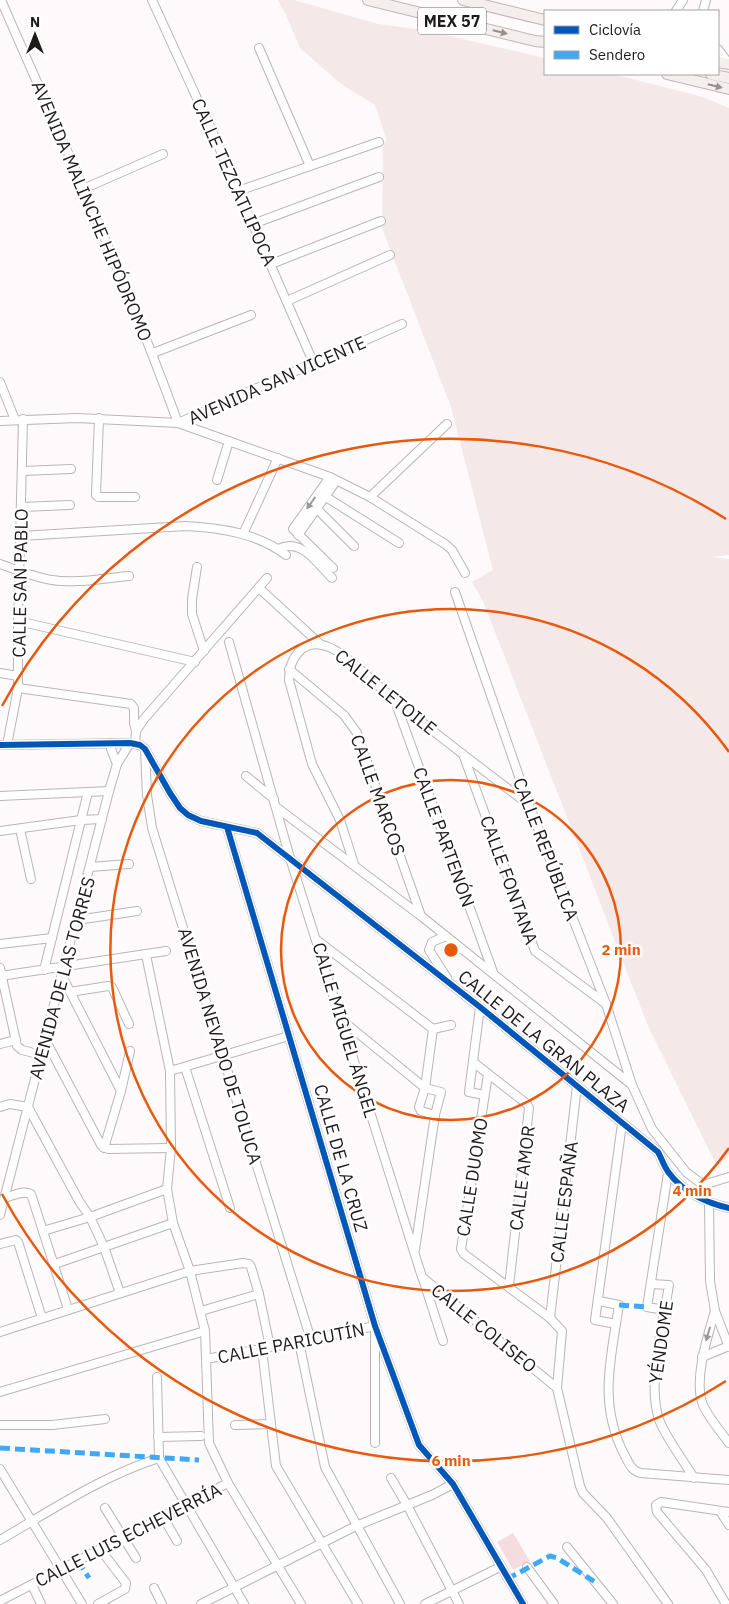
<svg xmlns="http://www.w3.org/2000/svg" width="729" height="1604" font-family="'IBM Plex Sans',sans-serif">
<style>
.built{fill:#f5e8e9}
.green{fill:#f7dcdf}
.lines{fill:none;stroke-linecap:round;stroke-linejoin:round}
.minor-casing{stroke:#bab5b6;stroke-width:10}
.major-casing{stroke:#c2b5b6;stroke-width:12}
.minor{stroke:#fffefe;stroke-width:8}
.major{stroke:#f5eeef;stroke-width:10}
.quiet{stroke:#3fa9f5;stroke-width:5;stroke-dasharray:10 5;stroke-linecap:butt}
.cycleway-casing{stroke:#fff;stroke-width:9}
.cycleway{stroke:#0057b8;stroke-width:6}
.oneway{fill:#958f90}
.oneway2{fill:#9b9898}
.ring{fill:none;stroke:#e8590c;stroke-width:2.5}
.labels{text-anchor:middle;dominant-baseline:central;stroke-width:5;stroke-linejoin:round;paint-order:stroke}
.shield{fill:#fff;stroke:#635f5f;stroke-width:1}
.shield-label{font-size:16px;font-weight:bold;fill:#201b1b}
.street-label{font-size:18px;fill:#201b1b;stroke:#fff}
.centre{fill:#e8590c;stroke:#fff;stroke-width:2.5}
.ring-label{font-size:15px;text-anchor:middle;font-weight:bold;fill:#e8590c;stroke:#fff;stroke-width:5;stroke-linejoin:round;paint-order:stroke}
</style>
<rect width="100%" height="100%" fill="#fef9fa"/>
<polygon class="built" points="278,0 294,0 378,24 424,30 545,58 545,74 613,74 703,97 729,108 729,555 712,557 729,559 729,1154 717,1166 648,1026 483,601 472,582 493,570 451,407 382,228 383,143 387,140 375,105 341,84 300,48 286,15"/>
<polygon class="green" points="513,1533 530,1561 513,1570 497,1542"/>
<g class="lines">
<defs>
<g id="minor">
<path d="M 1,0 C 62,140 126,280 178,423"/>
<polyline points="152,0 211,129 314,364"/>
<polyline points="676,11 683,0"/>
<polyline points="703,11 706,0"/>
<polyline points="259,48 310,166"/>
<polyline points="718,49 729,64"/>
<polyline points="83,189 163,154"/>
<polyline points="238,191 379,142"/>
<polyline points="253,224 379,177"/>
<polyline points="271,264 381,221"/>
<polyline points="287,301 390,255"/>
<polyline points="153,353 251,315"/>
<polyline points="0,382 15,420"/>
<polyline points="99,418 96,495 98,497 135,497"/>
<polyline points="0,421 77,418 178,423 402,324"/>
<polyline points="178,423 330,477 370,497 445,544 452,550 465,573"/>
<polyline points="23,471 71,469"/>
<polyline points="330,477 293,529 333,568"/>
<polyline points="217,480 229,441"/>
<polyline points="326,497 399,543"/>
<polyline points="370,497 447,424"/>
<polyline points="22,507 70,505"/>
<polyline points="317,509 354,546"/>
<polyline points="243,534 278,458"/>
<polyline points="298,535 336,481"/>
<path d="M 21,536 L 186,526 C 221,528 257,533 286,555"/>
<path d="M 278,549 C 301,537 317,563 332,578"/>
<path d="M 0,564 C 17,570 34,577 52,580 C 75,584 105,578 129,576"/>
<polyline points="197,567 192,599 192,614 204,651"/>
<polyline points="259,588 320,644"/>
<polyline points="455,592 529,805 606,1004 632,1085 652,1129 686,1172 703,1185 709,1203 710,1281 715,1311 729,1347"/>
<polyline points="18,621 195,662"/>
<polyline points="229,642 290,858 422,1277 557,1388"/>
<polyline points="289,669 344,715 357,733 421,916"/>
<polyline points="0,673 18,676"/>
<polyline points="18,688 131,704 134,708 134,723 136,731"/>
<polyline points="395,701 493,972"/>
<polyline points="110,743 111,749 117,764"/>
<polyline points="135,744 136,731 144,719 267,578"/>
<path d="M 0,745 L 130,743 L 140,745 L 145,749 L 170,793 L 180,808 L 188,815 L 201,821 L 257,833 L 480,1007 L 658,1152 C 662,1159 664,1167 669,1173 C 683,1192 707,1203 729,1208"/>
<polyline points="7,745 18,688 18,621 23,419"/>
<polyline points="145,749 147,795 152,828 311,1340"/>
<polyline points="463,754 535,951 606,1004"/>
<polyline points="246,776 274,799"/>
<polyline points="0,796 109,791"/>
<polyline points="276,807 421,916 632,1085"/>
<polyline points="227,827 375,1326 419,1445 453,1484 523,1604"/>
<polyline points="20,829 31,879"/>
<polyline points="0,831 81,820 102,819"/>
<path d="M 354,864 L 340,820 L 312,764 L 289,680 C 289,659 302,638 326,646 C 344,651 378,687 395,700 C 438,736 483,770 528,804"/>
<polyline points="90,867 129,864"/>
<polyline points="77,920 137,911"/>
<polyline points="446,936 432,942 429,950 447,978"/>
<polyline points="318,941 433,1029"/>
<polyline points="0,944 52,938"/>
<polyline points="146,955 170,1071 171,1148 167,1189 173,1223 190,1271 205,1331 209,1443 228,1483 301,1604"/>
<polyline points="0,968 17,1046 22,1050 42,1055"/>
<polyline points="44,970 88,792"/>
<polyline points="0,976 166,951"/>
<polyline points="62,976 121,1091 104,1148"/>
<polyline points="70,992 108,986 112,987 129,1024"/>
<polyline points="480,1007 469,1092 484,1095"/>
<polyline points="343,1021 425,1088 441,1092 435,1115 415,1250"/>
<polyline points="46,1041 101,1145 108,1149 171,1148"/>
<polyline points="0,1044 16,1040"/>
<polyline points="473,1062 527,1104 529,1108 509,1286"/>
<polyline points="185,1067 230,1208"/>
<polyline points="170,1071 289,1036"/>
<polyline points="488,1074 461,1249 464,1254 550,1318 562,1331 557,1388 580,1486 583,1493 607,1518 668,1604"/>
<polyline points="121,1091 130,1051"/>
<polyline points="0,1107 10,1104 28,1107 79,1201 90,1217 104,1247 120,1293"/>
<polyline points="435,1115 421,1111 419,1107 425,1088 433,1029 451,1025"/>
<polyline points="703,1185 729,1177"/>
<path d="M 5,1198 C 13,1195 24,1190 31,1194 L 68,1309"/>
<polyline points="0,1215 109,791 117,764 130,743"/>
<polyline points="43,1231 90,1217 167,1189"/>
<polyline points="0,1244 16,1240 18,1242 42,1318"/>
<polyline points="55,1264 173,1223"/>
<polyline points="423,1279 443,1341"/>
<path d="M 651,1284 L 669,1285 C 663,1324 646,1386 660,1422 C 667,1439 685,1463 694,1478"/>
<path d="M 599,1301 L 619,1305 C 611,1358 598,1403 624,1454 C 629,1463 631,1471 641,1473 L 729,1480"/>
<polyline points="665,1310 647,1307 668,1173"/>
<polyline points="201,1311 259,1294"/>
<path d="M 715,1311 C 708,1335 693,1380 703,1405 C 709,1418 720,1431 729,1443"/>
<polyline points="550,1318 577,1086"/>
<polyline points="616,1324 595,1320 622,1124"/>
<polyline points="0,1332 190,1271 243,1263 249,1264 251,1267 259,1294 270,1347"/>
<polyline points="375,1333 375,1443"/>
<polyline points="299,1342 325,1467 400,1604"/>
<polyline points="262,1349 276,1466 358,1604"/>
<polyline points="702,1357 729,1346"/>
<polyline points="206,1359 299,1342 375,1326"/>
<polyline points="157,1377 159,1458 244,1604"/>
<polyline points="0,1392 205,1331"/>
<polyline points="0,1425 52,1425 105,1419"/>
<polyline points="235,1425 271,1424"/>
<polyline points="158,1437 201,1436"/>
<polyline points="0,1469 82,1604"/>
<polyline points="391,1478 407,1505 459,1604"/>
<polyline points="105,1508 136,1558"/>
<polyline points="720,1511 729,1525"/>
<polyline points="163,1517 177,1541"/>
<path d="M 0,1540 C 52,1510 102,1476 159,1458"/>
<polyline points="567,1547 613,1604"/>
<polyline points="527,1567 554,1604"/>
<polyline points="32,1585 41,1604"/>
<polyline points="154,1588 162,1604"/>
<polyline points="0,1601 228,1483"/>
<polyline points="98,1604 125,1589 126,1583 100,1549"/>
<polyline points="201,1604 356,1526 432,1495 453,1484"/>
<polyline points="425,1604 500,1567"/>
<polyline points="726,1604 706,1570 657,1512 656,1505 661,1502 729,1512"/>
</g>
<g id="major">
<polyline points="368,0 535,41 545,42"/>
<polyline points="463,0 545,20"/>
<polyline points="718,62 729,64"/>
<polyline points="667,74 729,89"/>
<polyline points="711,74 729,78"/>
</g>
</defs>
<use href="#minor" class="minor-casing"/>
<use href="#major" class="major-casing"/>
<use href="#minor" class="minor"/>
<use href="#major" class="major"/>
<g class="quiet">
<polyline points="619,1305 647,1307"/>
<polyline points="0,1448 199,1460"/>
<polyline points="78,1561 89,1578"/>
<polyline points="507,1579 550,1556 557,1558 595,1582"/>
</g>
<defs>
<g id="cycleway">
<path d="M 0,745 L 130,743 L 140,745 L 145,749 L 170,793 L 180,808 L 188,815 L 201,821 L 257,833 L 480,1007 L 658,1152 C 662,1159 664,1167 669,1173 C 683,1192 707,1203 729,1208"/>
<polyline points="227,827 375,1326 419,1445 453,1484 523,1604"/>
</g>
</defs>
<use href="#cycleway" class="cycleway-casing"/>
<use href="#cycleway" class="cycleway"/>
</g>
<defs><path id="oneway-solid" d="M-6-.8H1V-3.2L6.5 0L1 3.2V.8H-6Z" transform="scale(1.25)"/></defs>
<g class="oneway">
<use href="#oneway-solid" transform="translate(500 32) rotate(14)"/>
<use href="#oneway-solid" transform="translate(715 86) rotate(14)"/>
</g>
<g class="oneway2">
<use href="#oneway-solid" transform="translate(311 503) rotate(126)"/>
<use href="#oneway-solid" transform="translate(708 1334) rotate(106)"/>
</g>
<g class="ring">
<circle cx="451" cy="950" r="170"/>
<path d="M729 1148A341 341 0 1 1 729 752"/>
<path d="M726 1381A511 511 0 0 1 2 1194M2 706A511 511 0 0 1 726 519"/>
</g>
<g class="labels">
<rect class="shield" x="418" y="7.5" width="68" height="27" rx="4"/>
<g class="shield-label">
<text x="452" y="21">MEX 57</text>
</g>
<g class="street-label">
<text transform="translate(234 182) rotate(66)">CALLE TEZCATLIPOCA</text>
<text transform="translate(92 211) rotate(67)">AVENIDA MALINCHE HIPÓDROMO</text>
<text transform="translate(277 380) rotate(-24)">AVENIDA SAN VICENTE</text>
<text transform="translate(20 583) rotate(-89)">CALLE SAN PABLO</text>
<text transform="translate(386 692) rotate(39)">CALLE LETOILE</text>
<text transform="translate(378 795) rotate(70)">CALLE MARCOS</text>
<text transform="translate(444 837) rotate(70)">CALLE PARTENÓN</text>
<text transform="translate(546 849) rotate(69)">CALLE REPÚBLICA</text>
<text transform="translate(509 880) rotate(70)">CALLE FONTANA</text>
<text transform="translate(62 978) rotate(-75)">AVENIDA DE LAS TORRES</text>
<text transform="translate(345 1030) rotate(73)">CALLE MIGUEL ÁNGEL</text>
<text transform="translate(544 1041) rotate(39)">CALLE DE LA GRAN PLAZA</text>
<text transform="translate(220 1046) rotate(73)">AVENIDA NEVADO DE TOLUCA</text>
<text transform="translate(341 1158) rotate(74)">CALLE DE LA CRUZ</text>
<text transform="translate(472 1177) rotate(-81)">CALLE DUOMO</text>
<text transform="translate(522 1178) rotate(-83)">CALLE AMOR</text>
<text transform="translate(564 1202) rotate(-83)">CALLE ESPAÑA</text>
<text transform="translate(484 1328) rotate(39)">CALLE COLISEO</text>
<text transform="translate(661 1342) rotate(-82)">YÉNDOME</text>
<text transform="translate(291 1343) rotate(-11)">CALLE PARICUTÍN</text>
<text transform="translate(128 1535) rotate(-27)">CALLE LUIS ECHEVERRÍA</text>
</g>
</g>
<circle cx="451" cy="950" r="8" class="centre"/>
<g class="ring-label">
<text x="621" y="955">2 min</text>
<text x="692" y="1196">4 min</text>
<text x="451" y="1466">6 min</text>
</g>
<rect x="544" y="10" width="175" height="65" fill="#ffffff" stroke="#a6a4a4"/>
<rect x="554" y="26" width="25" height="8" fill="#0057b8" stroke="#a6a4a4"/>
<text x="589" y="35" font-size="15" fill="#201b1b">Ciclovía</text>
<rect x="554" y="51" width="25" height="8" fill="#3fa9f5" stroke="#a6a4a4"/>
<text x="589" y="60" font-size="15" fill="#201b1b">Sendero</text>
<g transform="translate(35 35)" stroke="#ffffff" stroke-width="4" paint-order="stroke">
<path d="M0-4L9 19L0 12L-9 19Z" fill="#201b1b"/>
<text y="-8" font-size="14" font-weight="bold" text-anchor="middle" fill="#201b1b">N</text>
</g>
</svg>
